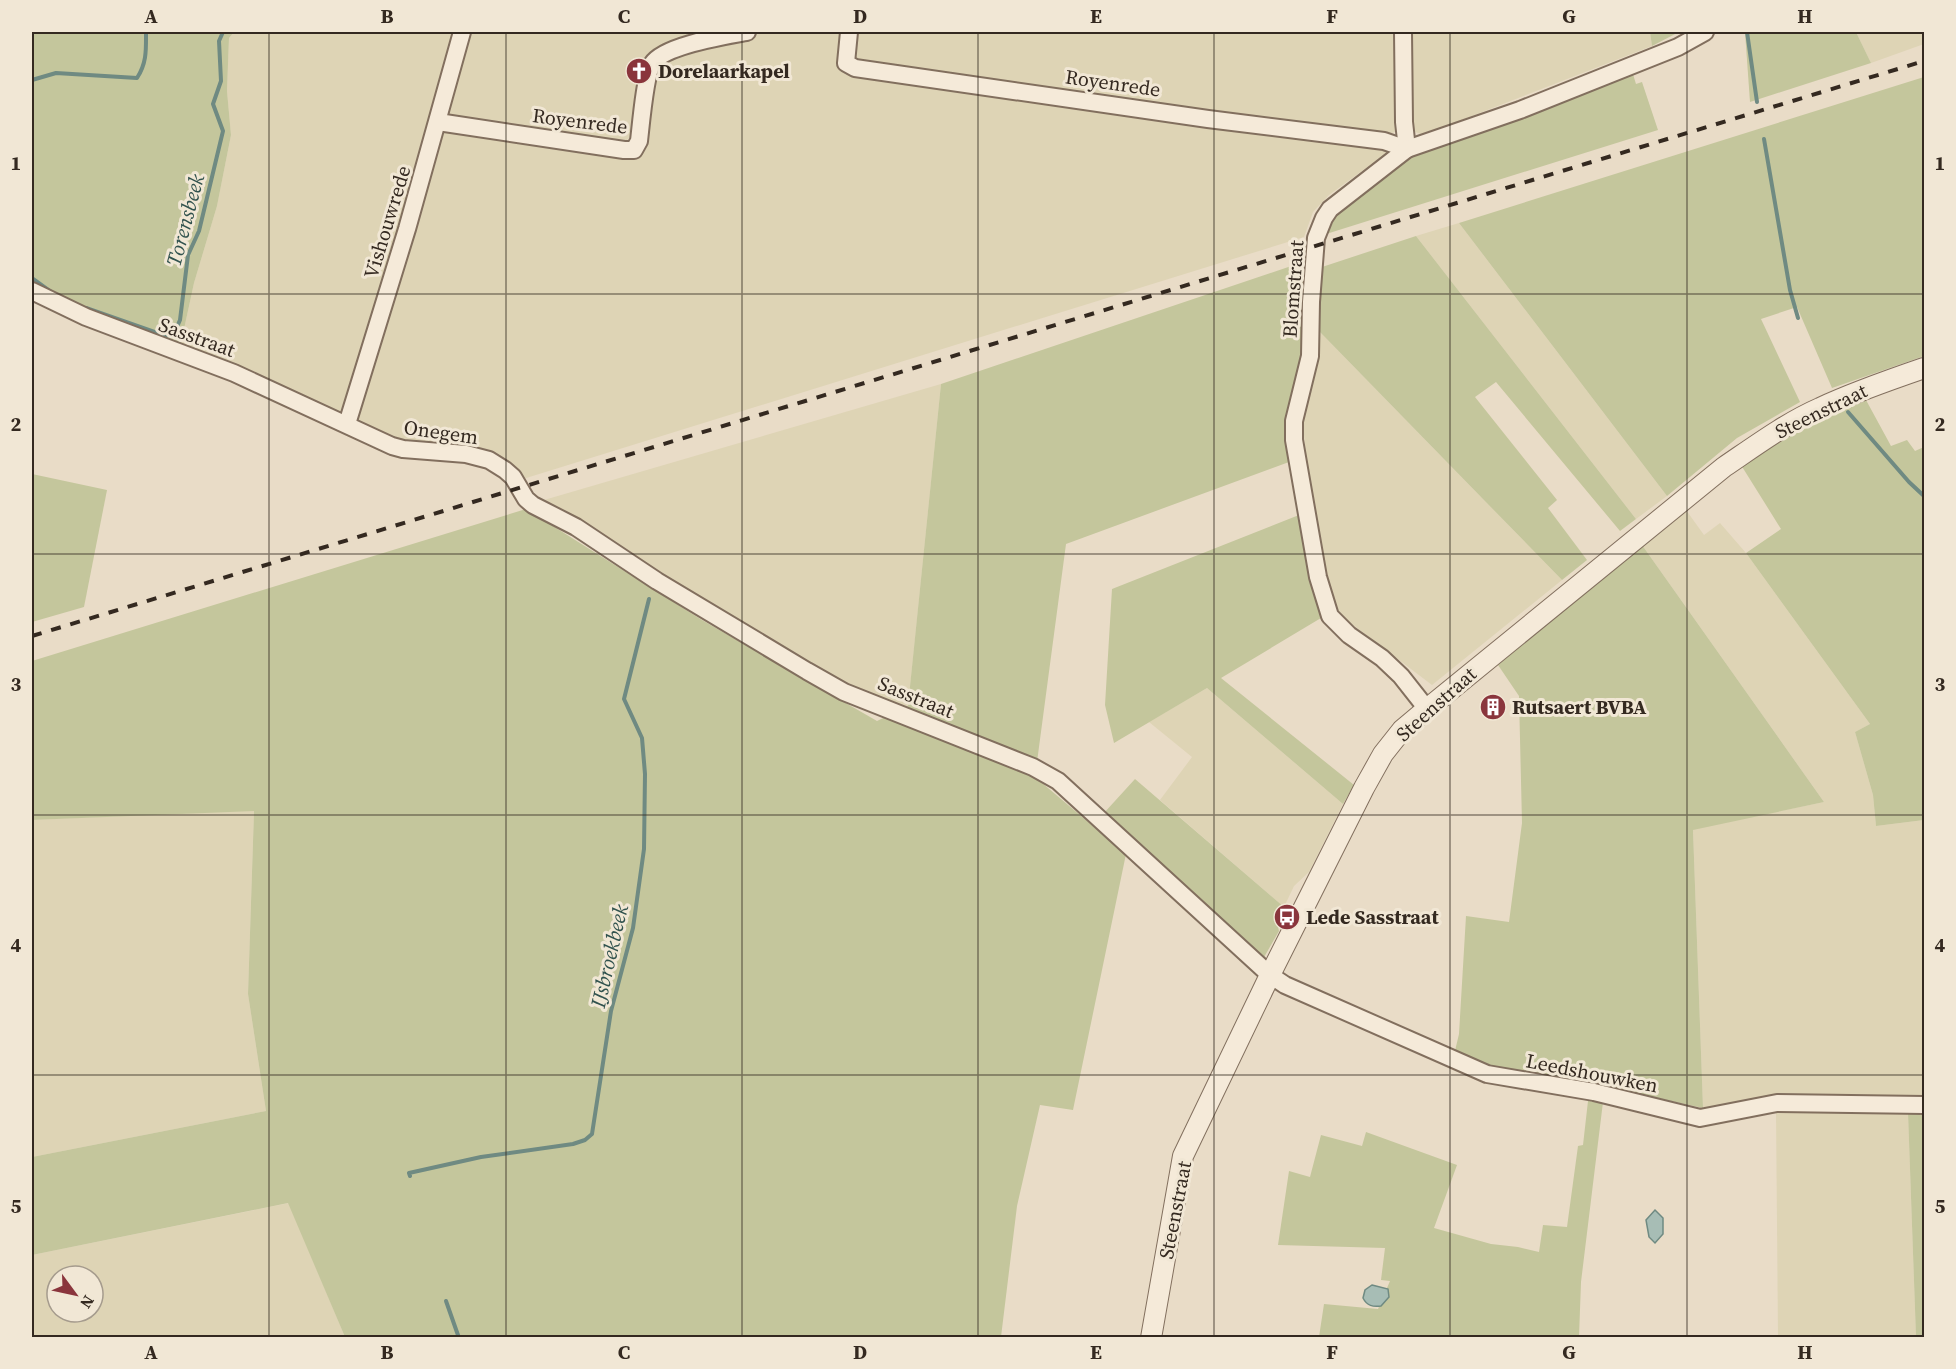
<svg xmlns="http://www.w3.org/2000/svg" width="1956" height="1369" font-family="'Source Serif 4',serif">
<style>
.farmland{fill:#ded4b5;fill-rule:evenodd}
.green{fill:#c4c69c}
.water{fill:#a7bdb5;stroke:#6f8a82;stroke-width:1.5}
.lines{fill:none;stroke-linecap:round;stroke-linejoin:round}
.stream{stroke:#6f8a82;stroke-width:4}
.minor-casing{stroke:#826f5e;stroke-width:20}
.tertiary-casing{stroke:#826f5e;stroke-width:22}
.minor{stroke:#f5ead9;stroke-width:16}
.tertiary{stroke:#f5ead9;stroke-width:20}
.rail{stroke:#342920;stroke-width:4;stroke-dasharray:10 10;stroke-linecap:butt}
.grid{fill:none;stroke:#342920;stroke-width:1.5;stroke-opacity:0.55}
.labels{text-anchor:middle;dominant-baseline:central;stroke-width:6;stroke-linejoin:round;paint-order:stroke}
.poi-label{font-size:20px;font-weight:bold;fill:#342920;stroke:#f1e7d5;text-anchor:start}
.street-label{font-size:20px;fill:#342920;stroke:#f1e7d5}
.water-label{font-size:21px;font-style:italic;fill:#31524e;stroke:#f1e7d5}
.neatline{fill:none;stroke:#342920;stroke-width:2}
.grid-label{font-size:20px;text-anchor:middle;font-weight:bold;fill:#342920}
</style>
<rect width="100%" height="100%" fill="#e9dcc7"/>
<g class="farmland">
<polygon points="234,32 458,32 343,413 237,366 181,343 194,283 217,206 231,135 227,91 229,38"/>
<polygon points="465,32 692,32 653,53 635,68 642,77 634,134 623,143 449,116 445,110"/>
<polygon points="769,32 841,32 839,63 1389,148 1388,152 1329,195 1313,212 1304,237 523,479 469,447 405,440 385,435 355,418 438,133 448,127 639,159 655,67 682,49"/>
<polygon points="851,32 1396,32 1398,125 1395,132 1385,135 1370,134 852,61"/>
<polygon points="1410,32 1650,32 1652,46 1423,135 1413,131"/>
<polygon points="1856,32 1924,32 1924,44 1871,63"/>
<polygon points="1459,223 1667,496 1636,519 1416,236"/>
<polygon points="1319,331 1562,580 1432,685 1344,618 1334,603 1326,571 1306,457 1303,423 1319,359"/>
<polygon points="941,384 908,707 841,681 650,567 544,500"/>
<polygon points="1686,510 1704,535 1720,523 1746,553 1870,724 1855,732 1873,795 1876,826 1924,820 1924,1099 1821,1094 1768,1098 1703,1108 1693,829 1824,802 1642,545"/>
<polygon points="1207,688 1343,804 1309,872 1294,886 1284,907 1160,800 1192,757 1149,722"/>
<polygon points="254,810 248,994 266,1111 32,1157 32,820"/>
<polygon points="1776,1112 1908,1113 1916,1337 1778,1337"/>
<path d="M 289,1203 L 345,1337 L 32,1338 L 32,1255 ZM 57,1276 L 93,1276 L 93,1312 L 57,1312 Z"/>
</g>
<g class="green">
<polygon points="32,32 234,32 229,38 227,91 231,135 217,206 194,283 181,343 58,296 32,282"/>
<polygon points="1650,32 1679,32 1652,46"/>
<polygon points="1745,32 1856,32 1871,63 1750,102"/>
<polygon points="1632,71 1636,84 1642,82 1658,130 1323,235 1325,223 1398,159"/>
<polygon points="1924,77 1924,356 1832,388 1797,307 1761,319 1800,402 1737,438 1667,496 1459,223"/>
<polygon points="1416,236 1636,519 1620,531 1496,382 1475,397 1557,500 1548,508 1587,560 1562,580 1319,331 1317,298 1319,268"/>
<polygon points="1306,261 1301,369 1288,415 1289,462 1066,544 1035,777 1126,854 1073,1110 1040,1105 1017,1206 1001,1337 345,1337 288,1203 32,1255 32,1157 266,1111 248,994 254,811 32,820 32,661 526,509 702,620 877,721 908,706 941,384"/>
<polygon points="1866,400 1891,446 1907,440 1915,451 1924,447 1924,820 1876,826 1873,795 1855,732 1870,724 1746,553 1781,529 1741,465 1796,433"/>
<polygon points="32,474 107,490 84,607 32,622"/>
<polygon points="1299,515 1321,618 1221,678 1354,785 1343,804 1207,688 1114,743 1105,705 1112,589"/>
<polygon points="1642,545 1824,802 1693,830 1703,1108 1584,1082 1503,1071 1454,1055 1459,1034 1466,916 1509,922 1522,823 1519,696 1498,665"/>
<polygon points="1135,779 1284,907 1277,923 1279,931 1263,959 1104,813"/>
<polygon points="1588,1101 1603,1102 1581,1282 1579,1337 1319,1337 1324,1304 1378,1309 1390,1281 1381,1280 1385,1248 1278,1245 1289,1171 1310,1177 1321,1135 1362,1146 1366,1132 1457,1165 1434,1228 1491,1244 1518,1247 1539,1252 1543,1225 1567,1227 1578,1146 1583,1145"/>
<polygon points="1908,1113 1924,1114 1924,1337 1916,1337"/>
</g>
<g class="water">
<polygon points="1655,1210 1663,1218 1663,1234 1655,1243 1649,1237 1646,1220"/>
<path d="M 1372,1285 L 1388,1289 L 1389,1297 L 1381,1306 C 1373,1307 1367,1306 1363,1298 L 1365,1290 Z"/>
</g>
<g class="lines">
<g class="stream">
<polyline points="1747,32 1757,102"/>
<path d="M 32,80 L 56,73 L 137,78 C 147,63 146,49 146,32"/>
<polyline points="1764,139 1790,290 1798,318"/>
<polyline points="32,278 50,291"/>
<polyline points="86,308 163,335 173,336 180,320 188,255 199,231 223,131 213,104 221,81 219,41 223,32"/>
<polyline points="1848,412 1909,482 1924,496"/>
<polyline points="410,1176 409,1173 481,1157 573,1144 585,1140 592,1134 611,1011 633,928 644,849 645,774 642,738 624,699 649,599"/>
<polyline points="446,1301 459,1338"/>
</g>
<defs>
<g id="minor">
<polyline points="849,32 846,63 855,68 1208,119 1384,141 1407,149"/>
<polyline points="1403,32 1404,122 1407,149"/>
<path d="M 438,122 L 624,150 L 634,150 L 639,141 C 641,124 645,76 652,64 C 664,45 726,36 747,32"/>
<polyline points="32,291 86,317 234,373 392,446 403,449 466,454 489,460 505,470 513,477 526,499 533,505 576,527 657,581 807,671 844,692 1033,767 1058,781 1270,975 1285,985 1487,1074 1594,1092 1700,1118 1777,1103 1924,1105"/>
<polyline points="347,424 407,229 462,32"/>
<polyline points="1427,709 1401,676 1382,658 1349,635 1330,616 1318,577 1294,440 1294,421 1310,356 1311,302 1316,238 1324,218 1330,209 1407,149 1520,110 1678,47 1705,32"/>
</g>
<path id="tertiary" d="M 1151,1338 L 1183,1156 L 1270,975 L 1364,788 L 1383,754 L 1402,730 L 1427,709 L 1724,467 C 1755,446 1786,423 1820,408 C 1854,392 1889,380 1924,368"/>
</defs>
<use href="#minor" class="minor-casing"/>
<use href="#tertiary" class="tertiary-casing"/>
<use href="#minor" class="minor"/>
<use href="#tertiary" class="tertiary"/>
<polyline class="rail" points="32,636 1924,61"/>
</g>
<path class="grid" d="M 269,32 L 269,1338M 506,32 L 506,1338M 742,32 L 742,1338M 978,32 L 978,1338M 1214,32 L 1214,1338M 1450,32 L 1450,1338M 1687,32 L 1687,1338M 32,294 L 1924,294M 32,554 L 1924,554M 32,815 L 1924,815M 32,1075 L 1924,1075"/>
<defs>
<symbol id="church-disc" viewBox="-11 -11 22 22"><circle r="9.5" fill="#8a353c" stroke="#f1e7d5"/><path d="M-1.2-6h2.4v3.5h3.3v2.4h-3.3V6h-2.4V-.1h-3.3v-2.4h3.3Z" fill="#fff"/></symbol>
<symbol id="building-disc" viewBox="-11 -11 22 22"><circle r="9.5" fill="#8a353c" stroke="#f1e7d5"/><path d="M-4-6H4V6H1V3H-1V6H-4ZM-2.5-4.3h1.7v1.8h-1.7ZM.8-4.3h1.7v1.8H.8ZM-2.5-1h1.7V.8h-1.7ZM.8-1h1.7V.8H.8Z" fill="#fff"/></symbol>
<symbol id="bus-disc" viewBox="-11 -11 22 22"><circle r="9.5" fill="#8a353c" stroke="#f1e7d5"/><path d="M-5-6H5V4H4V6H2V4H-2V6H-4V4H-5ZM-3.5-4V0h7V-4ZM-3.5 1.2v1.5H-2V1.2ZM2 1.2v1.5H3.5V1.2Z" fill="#fff"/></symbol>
</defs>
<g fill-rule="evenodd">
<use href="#church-disc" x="624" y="56" width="30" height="30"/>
<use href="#building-disc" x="1478" y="692" width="30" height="30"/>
<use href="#bus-disc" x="1272" y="902" width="30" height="30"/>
</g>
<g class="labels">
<g class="poi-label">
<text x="658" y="71">Dorelaarkapel</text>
<text x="1512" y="707">Rutsaert BVBA</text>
<text x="1306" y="917">Lede Sasstraat</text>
</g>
<g class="street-label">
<text transform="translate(1113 83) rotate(8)">Royenrede</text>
<text transform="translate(580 121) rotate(7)">Royenrede</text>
<text transform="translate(387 222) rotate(-73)">Vishouwrede</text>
<text transform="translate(1293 289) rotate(-86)">Blomstraat</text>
<text transform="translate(197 337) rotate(20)">Sasstraat</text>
<text transform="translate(1821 411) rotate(-26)">Steenstraat</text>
<text transform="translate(441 432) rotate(8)">Onegem</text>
<text transform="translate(916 697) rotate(22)">Sasstraat</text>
<text transform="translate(1436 704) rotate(-42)">Steenstraat</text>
<text transform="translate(1592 1073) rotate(11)">Leedshouwken</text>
<text transform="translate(1175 1210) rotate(-79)">Steenstraat</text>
</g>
<g class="water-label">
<text transform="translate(185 220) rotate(-75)">Torensbeek</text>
<text transform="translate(609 956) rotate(-77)">IJsbroekbeek</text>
</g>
</g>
<rect width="1956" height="1369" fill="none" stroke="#f1e7d5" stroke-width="66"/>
<g transform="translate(75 1294) rotate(123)"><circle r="28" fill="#f1e7d5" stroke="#a59b8d" stroke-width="1.5"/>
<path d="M0-4.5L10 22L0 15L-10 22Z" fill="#8a353c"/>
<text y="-9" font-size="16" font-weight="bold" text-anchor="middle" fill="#342920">N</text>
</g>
<rect x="33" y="33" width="1890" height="1303" class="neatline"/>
<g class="grid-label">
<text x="151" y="23">A</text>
<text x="387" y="23">B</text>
<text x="624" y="23">C</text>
<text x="860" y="23">D</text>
<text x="1096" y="23">E</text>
<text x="1332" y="23">F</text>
<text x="1569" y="23">G</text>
<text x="1805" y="23">H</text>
<text x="16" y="170">1</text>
<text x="1940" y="170">1</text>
<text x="16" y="431">2</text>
<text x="1940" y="431">2</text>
<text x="16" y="691">3</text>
<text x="1940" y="691">3</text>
<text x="16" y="952">4</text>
<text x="1940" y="952">4</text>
<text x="16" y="1213">5</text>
<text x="1940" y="1213">5</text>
<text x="151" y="1359">A</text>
<text x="387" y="1359">B</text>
<text x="624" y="1359">C</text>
<text x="860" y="1359">D</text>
<text x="1096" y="1359">E</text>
<text x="1332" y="1359">F</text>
<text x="1569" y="1359">G</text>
<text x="1805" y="1359">H</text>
</g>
</svg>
